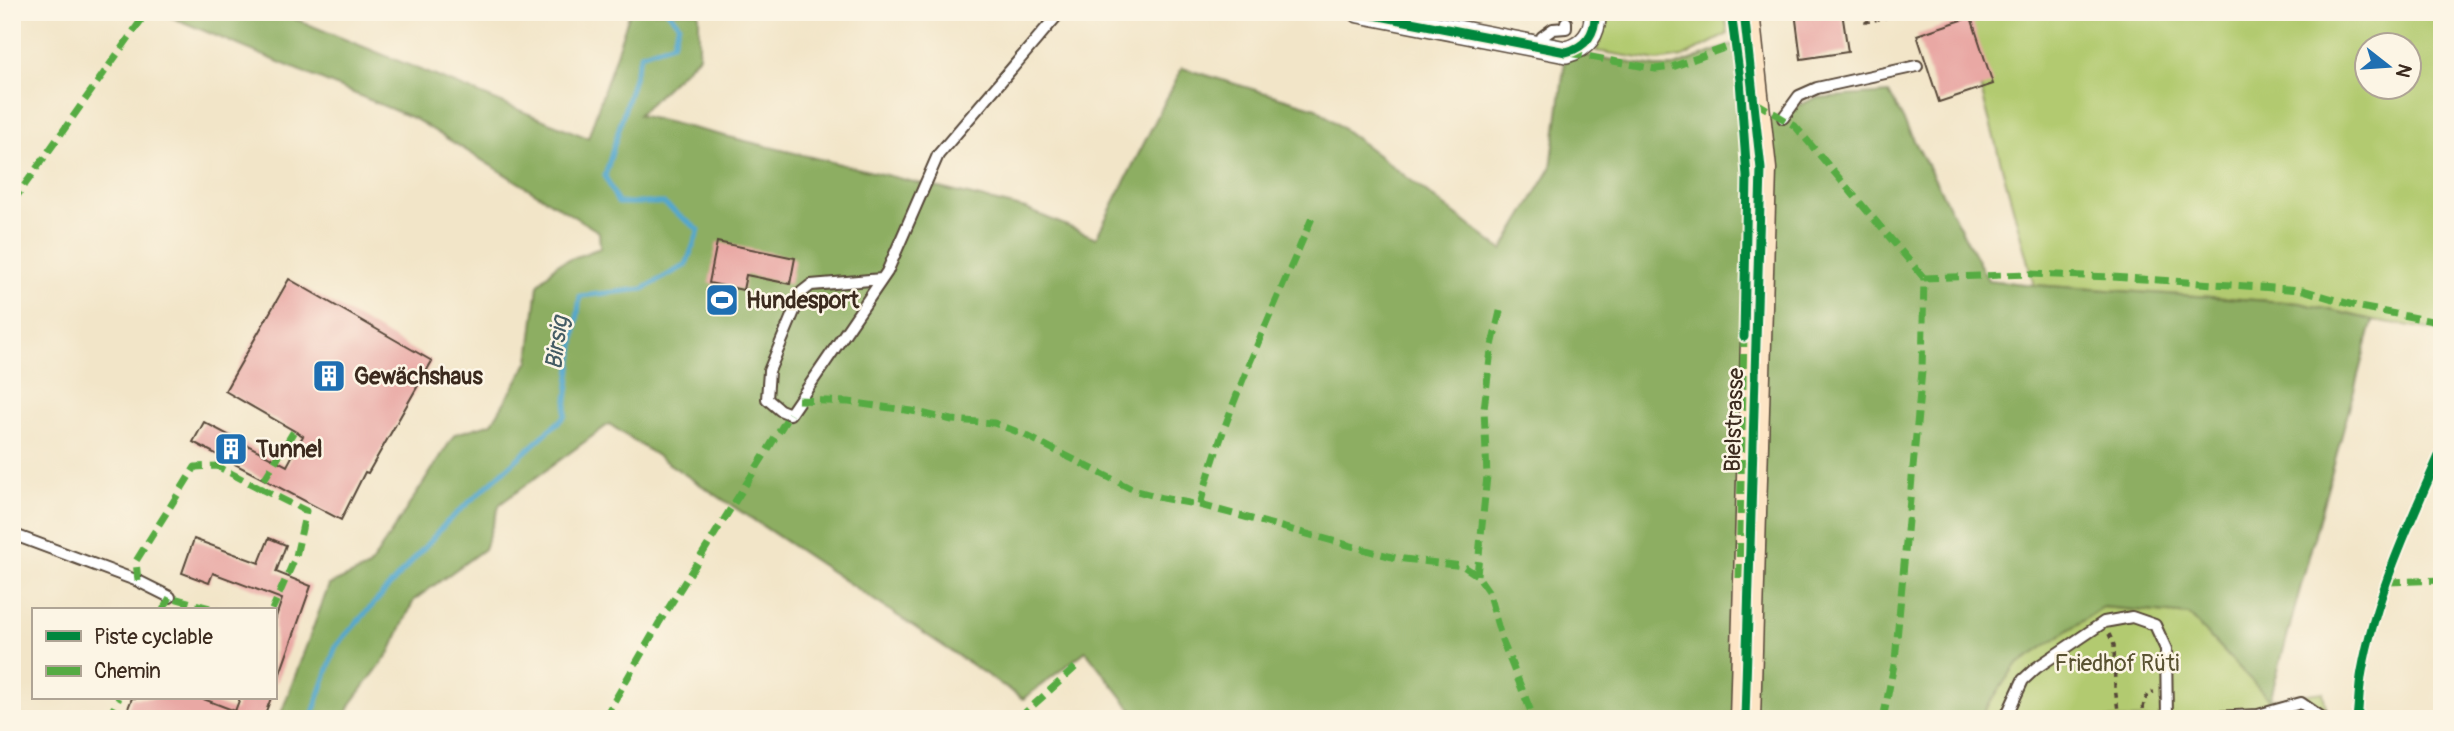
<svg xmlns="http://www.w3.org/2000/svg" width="2454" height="731" font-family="Pangolin,sans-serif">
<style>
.green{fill:#b2ca70;stroke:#767a47;stroke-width:2;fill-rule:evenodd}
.forest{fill:#8dae62;stroke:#646c40;stroke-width:2}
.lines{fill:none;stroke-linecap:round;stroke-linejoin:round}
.stream{stroke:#52a7ce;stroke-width:5}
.building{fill:#e9a8a4}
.lane-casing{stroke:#564638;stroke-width:14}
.street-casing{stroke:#564638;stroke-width:24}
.secondary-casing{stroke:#564638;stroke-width:33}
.path{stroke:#564638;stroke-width:3.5;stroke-dasharray:5 5;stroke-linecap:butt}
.lane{stroke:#fff;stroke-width:10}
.street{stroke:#fff;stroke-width:21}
.secondary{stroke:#fde5c5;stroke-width:30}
.quiet{stroke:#55ab43;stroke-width:7;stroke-dasharray:14 7;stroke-linecap:butt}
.cycleway-casing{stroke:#fcf5e5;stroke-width:13}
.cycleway{stroke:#00873e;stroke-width:9}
.labels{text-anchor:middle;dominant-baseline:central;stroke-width:5;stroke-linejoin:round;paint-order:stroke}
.poi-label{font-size:23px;font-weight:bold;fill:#3b2a1e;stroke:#fcf5e5;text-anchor:start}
.street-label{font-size:23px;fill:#3b2a1e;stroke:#fcf5e5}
.park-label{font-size:23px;fill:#595232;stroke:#fcf5e5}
.water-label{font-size:24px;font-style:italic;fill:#445c64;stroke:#fcf5e5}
</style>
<rect width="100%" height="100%" fill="#fcf5e5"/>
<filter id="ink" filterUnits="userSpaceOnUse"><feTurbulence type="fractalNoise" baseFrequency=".0143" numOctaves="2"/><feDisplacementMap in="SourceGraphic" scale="14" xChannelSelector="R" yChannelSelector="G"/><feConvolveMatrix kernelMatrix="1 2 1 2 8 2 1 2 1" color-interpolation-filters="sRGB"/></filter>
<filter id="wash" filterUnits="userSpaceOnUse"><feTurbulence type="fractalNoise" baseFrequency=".00686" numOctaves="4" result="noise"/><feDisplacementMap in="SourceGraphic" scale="28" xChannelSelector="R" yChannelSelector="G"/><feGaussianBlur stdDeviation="1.57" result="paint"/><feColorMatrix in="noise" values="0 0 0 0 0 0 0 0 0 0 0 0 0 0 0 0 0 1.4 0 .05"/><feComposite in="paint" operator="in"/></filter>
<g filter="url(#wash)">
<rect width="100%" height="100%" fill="#f2e5c8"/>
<g class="green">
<polygon points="1604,12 1725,12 1728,34 1683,57 1657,61 1596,51 1605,27"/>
<path d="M 1960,12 L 2442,12 L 2442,331 L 2373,320 L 2300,303 L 2034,285 ZM 2366,46 L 2408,46 L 2408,88 L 2366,88 Z"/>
<polygon points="2102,607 2189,615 2270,699 2323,692 2328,719 1979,719 2015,666"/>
</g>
<polygon class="forest" points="159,12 278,12 588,138 630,12 699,12 699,56 638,115 1026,209 1096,238 1182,68 1316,108 1502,250 1551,168 1566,52 1656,67 1672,67 1748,39 1758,125 1815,98 1889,93 1988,280 2034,285 2300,303 2373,320 2270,700 2189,615 2103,607 2015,666 1979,719 1139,719 1086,651 1023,699 609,424 500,504 484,549 414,600 390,652 351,704 345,719 279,719 329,585 369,567 455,434 492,423 529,361 538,285 557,264 600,248 599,232 415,119"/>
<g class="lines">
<polyline class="stream" points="311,719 336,646 447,522 565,416 580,296 643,289 686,265 699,230 663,203 618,203 605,176 641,54 673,43 679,24 668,12"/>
</g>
<g id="blocks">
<g class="building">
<polygon points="1795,12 1842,12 1848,52 1801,59"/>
<polygon points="1971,17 1993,84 1939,102 1917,35"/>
<polygon points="717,242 795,258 790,284 746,275 743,290 709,283"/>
<polygon points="289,279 432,361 368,473 365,472 341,520 193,442 204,422 287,466 303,436 225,391"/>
<polygon points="269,538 286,545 276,572 311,586 277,682 275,682 275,620 282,599 213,573 209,583 182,573 194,539 259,563"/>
<polygon points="132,698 201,698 235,711 240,698 271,698 263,719 124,719"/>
</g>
</g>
</g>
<g filter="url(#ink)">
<use href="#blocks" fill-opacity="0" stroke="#564638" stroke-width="2"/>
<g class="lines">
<defs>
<g id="lane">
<polyline points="1541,48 1542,37 1553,29 1566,28 1566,22"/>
<polyline points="1783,118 1799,96 1817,88 1917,66"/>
<polyline points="882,279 811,285 802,292 769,371 767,399 780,410 790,414 887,272 938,155 1060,12"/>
<polyline points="12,534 138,581 170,597"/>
<polyline points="2005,719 2023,680 2036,668 2104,622 2132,617 2155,625 2166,649 2167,718"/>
<polyline points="2167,719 2258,715 2301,703 2324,719"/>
</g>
<path id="street" d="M 1359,12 L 1566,52 C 1586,47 1596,33 1595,12"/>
<polyline id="secondary" points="1744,12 1761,169 1745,719"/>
</defs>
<use href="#lane" class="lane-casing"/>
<use href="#street" class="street-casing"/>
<use href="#secondary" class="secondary-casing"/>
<g class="path">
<polyline points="1861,12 1866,22 1909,12"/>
<polyline points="2109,634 2114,645 2115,687 2119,719"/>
<path d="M 2144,719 C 2142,708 2143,703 2149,693 L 2154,692"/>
</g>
<use href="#lane" class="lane"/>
<use href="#street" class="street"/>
<use href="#secondary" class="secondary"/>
<g class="quiet">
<polyline points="1569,53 1656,69 1672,67 1741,42"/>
<polyline points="1755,102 1795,126 1924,278"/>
<polyline points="12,203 147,12"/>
<polyline points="1924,278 2031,274 2113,277 2303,290 2360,307 2442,323"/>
<polyline points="798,400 849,402 912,411 952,420 994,423 1023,434 1134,490 1162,498 1200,505 1396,558 1463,566 1477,575 1488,591 1502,640 1534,719"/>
<polyline points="259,488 306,511 296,556 272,610"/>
<path d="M 1200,505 C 1227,404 1274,309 1314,213"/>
<polyline points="1477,575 1487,476 1484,409 1491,350 1501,307"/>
<polyline points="1739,578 1744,333"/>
<polyline points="138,581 136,561 195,467 217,466 259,488 294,431"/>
<polyline points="2388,582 2442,580"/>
<polyline points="163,610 170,597 217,610"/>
<polyline points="108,719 119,698"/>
<polyline points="604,719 659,623 790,414"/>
<polyline points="1018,719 1078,665"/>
<polyline points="1883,719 1895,660 1922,371 1924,278"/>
</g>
<defs>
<g id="cycleway">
<path d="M 1359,12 L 1566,52 C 1586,47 1596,33 1595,12"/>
<polyline points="1731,12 1740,80 1747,177 1744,337"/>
<polyline points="1744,12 1761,169 1745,719"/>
<path d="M 2357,719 C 2359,703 2359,686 2362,671 C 2376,593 2411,520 2442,449"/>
</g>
</defs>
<use href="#cycleway" class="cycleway-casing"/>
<use href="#cycleway" class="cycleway"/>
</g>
</g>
<defs>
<symbol id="stadium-square" viewBox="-11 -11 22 22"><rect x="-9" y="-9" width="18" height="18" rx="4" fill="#1f6fb2" stroke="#fcf5e5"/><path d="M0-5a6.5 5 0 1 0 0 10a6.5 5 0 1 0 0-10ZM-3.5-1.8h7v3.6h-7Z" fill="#fff"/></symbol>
<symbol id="building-square" viewBox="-11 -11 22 22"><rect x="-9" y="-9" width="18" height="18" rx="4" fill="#1f6fb2" stroke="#fcf5e5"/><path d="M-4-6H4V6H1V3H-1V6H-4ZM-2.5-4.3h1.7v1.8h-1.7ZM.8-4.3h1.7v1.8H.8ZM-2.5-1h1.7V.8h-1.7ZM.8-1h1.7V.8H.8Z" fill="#fff"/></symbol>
</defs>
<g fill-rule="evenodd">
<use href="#stadium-square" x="703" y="281" width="38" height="38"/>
<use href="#building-square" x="310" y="357" width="38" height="38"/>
<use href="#building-square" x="212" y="430" width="38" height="38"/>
</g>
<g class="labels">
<g class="poi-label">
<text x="746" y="300">Hundesport</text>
<text x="354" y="376">Gewächshaus</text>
<text x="256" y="449">Tunnel</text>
</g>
<g class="street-label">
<text transform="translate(1734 420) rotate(-88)">Bielstrasse</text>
</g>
<g class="park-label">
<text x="2117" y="663">Friedhof Rüti</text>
</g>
<g class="water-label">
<text transform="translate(557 343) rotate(-83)">Birsig</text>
</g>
</g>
<rect width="2454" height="731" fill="none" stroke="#fcf5e5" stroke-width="42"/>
<rect x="32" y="608" width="245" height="91" fill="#fcf5e5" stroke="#afa495" stroke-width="2"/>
<rect x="46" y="631" width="35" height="10" fill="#00873e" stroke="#afa495" stroke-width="2"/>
<text x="94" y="644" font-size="21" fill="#3b2a1e">Piste cyclable</text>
<rect x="46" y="666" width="35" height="10" fill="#55ab43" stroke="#afa495" stroke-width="2"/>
<text x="94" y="678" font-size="21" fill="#3b2a1e">Chemin</text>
<g transform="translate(2388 66) rotate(107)"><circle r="33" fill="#fcf5e5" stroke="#afa495" stroke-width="2"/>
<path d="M0-5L12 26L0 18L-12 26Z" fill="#1f6fb2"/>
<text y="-10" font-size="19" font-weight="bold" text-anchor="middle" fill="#3b2a1e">N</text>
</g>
</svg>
